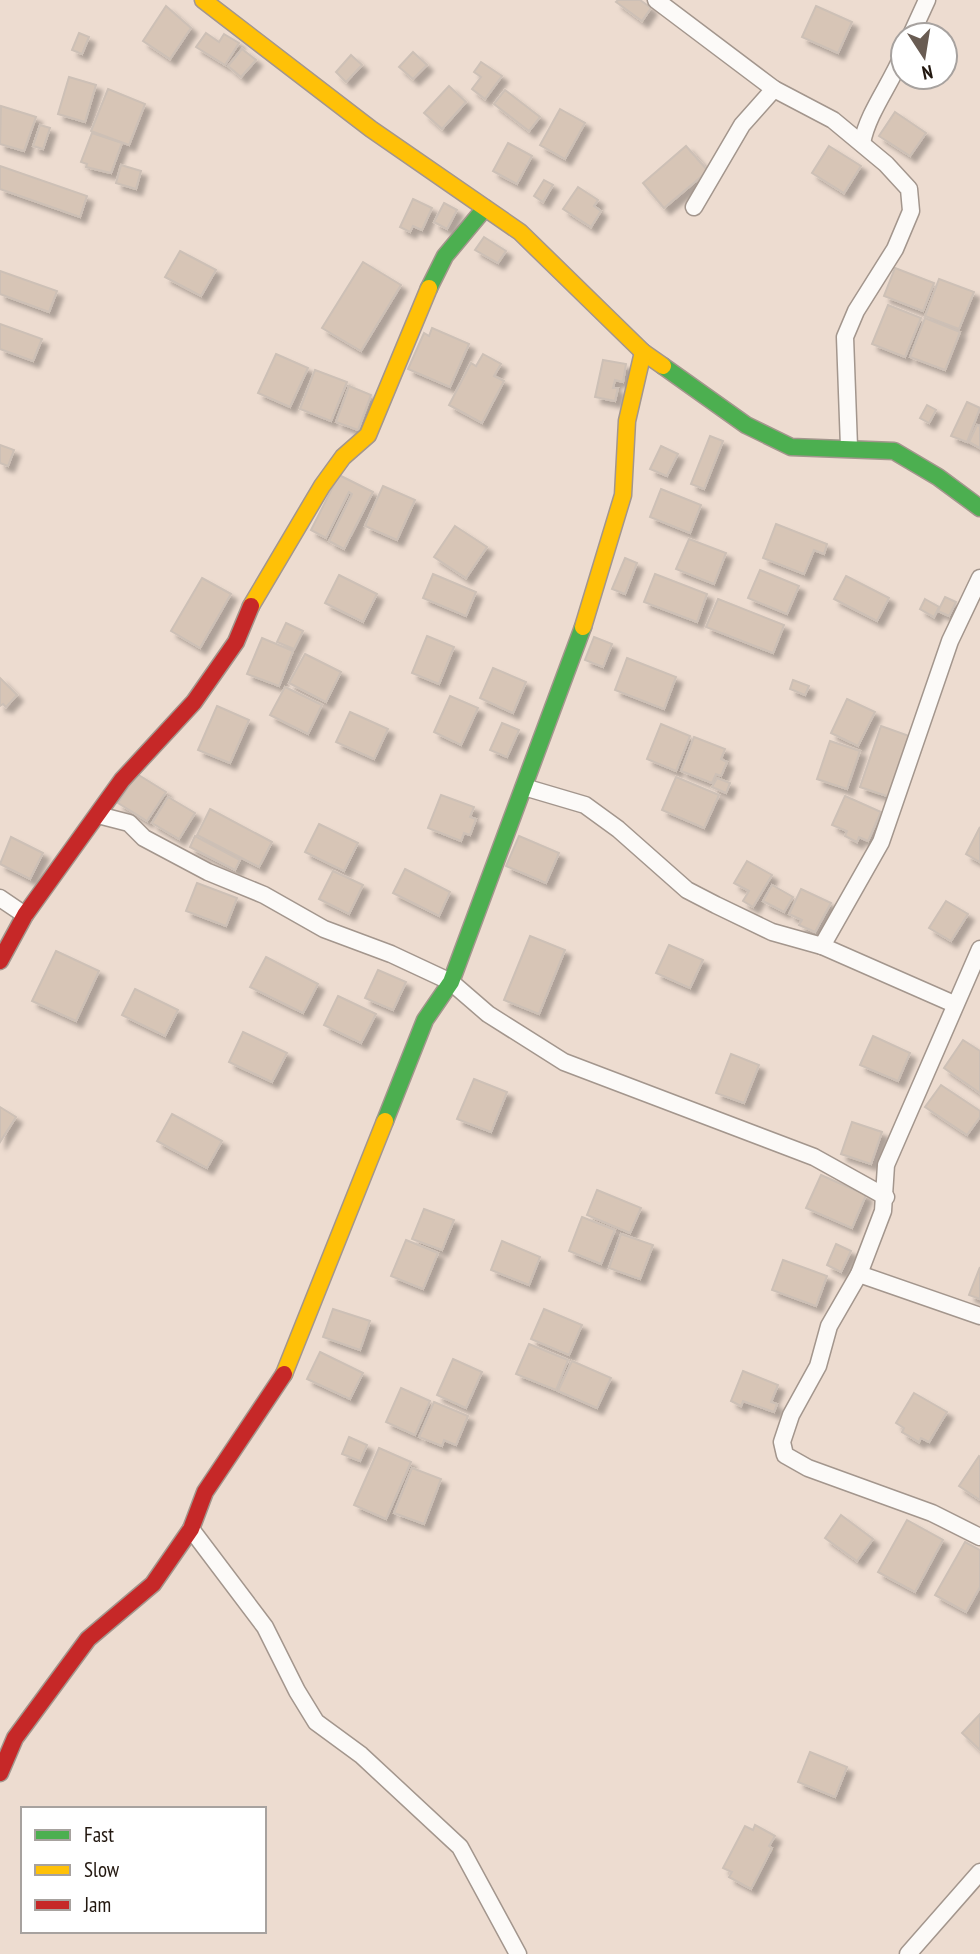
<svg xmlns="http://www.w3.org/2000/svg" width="980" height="1954" font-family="'PT Sans Narrow',sans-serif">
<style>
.building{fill:#d7c5b6;stroke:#cdc0b6;stroke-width:2;filter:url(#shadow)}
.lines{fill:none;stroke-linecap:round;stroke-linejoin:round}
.street-casing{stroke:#a3968d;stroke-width:19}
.fast-casing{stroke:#a3968d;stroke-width:19}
.slow-casing{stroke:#a3968d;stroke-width:19}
.jam-casing{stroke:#a3968d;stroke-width:19}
.street{stroke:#fcfaf8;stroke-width:16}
.fast{stroke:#4caf50;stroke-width:16}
.slow{stroke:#ffc107;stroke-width:16}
.jam{stroke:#c62828;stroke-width:16}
</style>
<defs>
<filter id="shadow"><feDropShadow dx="6" dy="6" stdDeviation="2" flood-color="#0004"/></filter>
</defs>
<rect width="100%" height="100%" fill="#eddcd0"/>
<g class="building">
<polygon points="618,0 640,0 651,8 642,21 616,2"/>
<polygon points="166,6 191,28 170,59 143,41"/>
<polygon points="816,6 852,22 838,53 802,37"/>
<polygon points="79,33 89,37 82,54 72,50"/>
<polygon points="206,33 219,42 224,34 239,43 225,65 196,47"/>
<polygon points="242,49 256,60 241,77 228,66"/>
<polygon points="413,52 427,65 413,79 399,67"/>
<polygon points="351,55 362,65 346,82 336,72"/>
<polygon points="481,62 502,76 485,99 472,89 481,77 474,72"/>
<polygon points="69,77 96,85 85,122 58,114"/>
<polygon points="449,86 466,102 442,129 424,113"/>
<polygon points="108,89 145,104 129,145 91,131"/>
<polygon points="505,90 540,117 529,131 494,104"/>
<polygon points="1,106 36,117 24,151 0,144"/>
<polygon points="560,109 585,123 565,159 540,145"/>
<polygon points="895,112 926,133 910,156 879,136"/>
<polygon points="40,125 50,128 43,149 33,146"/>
<polygon points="92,133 122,143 111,173 86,167 87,164 81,162"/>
<polygon points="508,143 532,156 517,184 493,171"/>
<polygon points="686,146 708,171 664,208 643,183"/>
<polygon points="829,146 861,166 844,193 812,173"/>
<polygon points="121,165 141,171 136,189 116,183"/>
<polygon points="0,166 87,196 80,217 0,189"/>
<polygon points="544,180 553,185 543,202 534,196"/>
<polygon points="578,187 598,200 594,206 601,211 591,227 563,209"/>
<polygon points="413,199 432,208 422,230 413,226 410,232 400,227"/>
<polygon points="444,203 457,210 447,229 434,222"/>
<polygon points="484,237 506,251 498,263 475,250"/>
<polygon points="180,251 216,270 201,296 165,277"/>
<polygon points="363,262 401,285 361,351 322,328"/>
<polygon points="895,268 934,283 923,311 884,296"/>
<polygon points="0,271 57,291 49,312 0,294"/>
<polygon points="939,279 974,292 959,329 925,316"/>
<polygon points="888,305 921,318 905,357 872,344"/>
<polygon points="925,318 960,332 945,370 910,357"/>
<polygon points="0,324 42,339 33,361 0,349"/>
<polygon points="432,328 469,344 450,387 408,369 424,333 429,336"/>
<polygon points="276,354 308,368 290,407 258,393"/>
<polygon points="483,354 501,364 494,376 504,381 482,423 449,405 471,363 476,366"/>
<polygon points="603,360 626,364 623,382 615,380 613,388 618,388 615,401 595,397"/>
<polygon points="315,370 347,382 331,421 300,409"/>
<polygon points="349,386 371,395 358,430 336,422"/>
<polygon points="967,402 980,408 967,442 951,436"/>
<polygon points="927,405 936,410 929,423 920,418"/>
<polygon points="977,425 980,426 980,448 969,442"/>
<polygon points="710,436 723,441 704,489 691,484"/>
<polygon points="0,445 14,450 8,466 0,463"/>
<polygon points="661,446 678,454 667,476 650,469"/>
<polygon points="339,475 373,492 344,549 329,541 352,494 349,492 326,538 311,530"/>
<polygon points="383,486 415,500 397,540 365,526"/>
<polygon points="661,489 701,505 690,533 650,517"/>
<polygon points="776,524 827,544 824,554 814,550 804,574 763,558"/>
<polygon points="455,526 487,547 466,578 434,557"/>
<polygon points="689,539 726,553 714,584 676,569"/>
<polygon points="625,558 637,563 625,594 612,589"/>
<polygon points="760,570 799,586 787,614 748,598"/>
<polygon points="433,574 476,592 466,616 423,598"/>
<polygon points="655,574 707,594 697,622 644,602"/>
<polygon points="339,575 377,594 363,622 325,603"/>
<polygon points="846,576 889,598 877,621 834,599"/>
<polygon points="202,578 231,594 200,648 171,631"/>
<polygon points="945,597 956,602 949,616 938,611"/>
<polygon points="718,599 784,625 773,653 706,627"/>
<polygon points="925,599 939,607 934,617 920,609"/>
<polygon points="286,623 303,631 294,649 277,642"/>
<polygon points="427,636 454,647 439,684 412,673"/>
<polygon points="594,637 612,644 603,667 585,660"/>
<polygon points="262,638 293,651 279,686 247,674"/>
<polygon points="305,654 341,672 326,702 289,683"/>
<polygon points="627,658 676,677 664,709 615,690"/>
<polygon points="493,668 526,682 513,713 480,698"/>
<polygon points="0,678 17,695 6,707 3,704 0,706"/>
<polygon points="793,680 809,686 805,695 790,689"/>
<polygon points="285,687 322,705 308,734 270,715"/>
<polygon points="450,696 478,708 461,745 434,732"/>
<polygon points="847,699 875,712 858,746 831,733"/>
<polygon points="217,706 249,720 230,763 198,750"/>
<polygon points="350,712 388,729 374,759 336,742"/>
<polygon points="502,723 519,730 507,757 490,750"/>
<polygon points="661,724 690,736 676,771 647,759"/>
<polygon points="881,726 912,737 890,797 860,787"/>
<polygon points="694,737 725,749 721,759 727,762 721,776 716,774 712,783 681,771"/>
<polygon points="830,741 860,751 847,789 817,779"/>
<polygon points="137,774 166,792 147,821 118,803"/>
<polygon points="676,777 719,795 704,828 662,810"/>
<polygon points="717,778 730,783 726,793 712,787"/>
<polygon points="441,795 474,807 470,817 476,819 470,835 464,833 461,841 428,828"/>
<polygon points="845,796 881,812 868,841 859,837 857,842 845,836 847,831 832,825"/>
<polygon points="168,797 195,813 179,839 152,823"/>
<polygon points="210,809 272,842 259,867 197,835"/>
<polygon points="319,824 358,843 344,871 305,852"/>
<polygon points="980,827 980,862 966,854"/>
<polygon points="195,836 240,860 235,870 190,847"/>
<polygon points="519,836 559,853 546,883 506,866"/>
<polygon points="11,837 43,853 30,879 0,864"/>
<polygon points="747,861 772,875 753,907 743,901 749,891 734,883"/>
<polygon points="405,869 450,892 439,916 393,893"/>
<polygon points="333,871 363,885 349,914 319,899"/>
<polygon points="197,883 237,898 226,926 186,911"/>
<polygon points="772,885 793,897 784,912 763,901"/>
<polygon points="801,889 831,903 815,932 799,925 802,920 789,914"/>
<polygon points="946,901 968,914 951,941 929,928"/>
<polygon points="530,936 565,950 539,1014 504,1000"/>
<polygon points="669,945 703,960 690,988 656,973"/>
<polygon points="56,951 99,971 76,1021 32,1001"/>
<polygon points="266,957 318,984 303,1013 250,987"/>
<polygon points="378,970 406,982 393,1010 365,998"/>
<polygon points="135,989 178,1010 165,1036 122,1015"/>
<polygon points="338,996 376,1014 361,1043 324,1025"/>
<polygon points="243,1032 287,1053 272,1082 229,1062"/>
<polygon points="873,1036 910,1053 898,1081 860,1065"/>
<polygon points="963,1040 980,1051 980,1093 944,1068"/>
<polygon points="731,1054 759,1065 744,1103 716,1093"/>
<polygon points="474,1079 507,1092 491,1132 457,1119"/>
<polygon points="941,1085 980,1111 980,1117 967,1135 925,1107"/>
<polygon points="0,1107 16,1117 0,1142"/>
<polygon points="172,1114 222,1141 207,1168 157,1141"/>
<polygon points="852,1122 882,1132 871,1164 841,1154"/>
<polygon points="821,1175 866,1195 852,1228 806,1208"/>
<polygon points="597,1190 641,1208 630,1233 587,1215"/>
<polygon points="424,1209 454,1220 442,1250 412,1239"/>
<polygon points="582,1217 615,1230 601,1264 569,1251"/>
<polygon points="621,1234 653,1245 640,1279 609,1268"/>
<polygon points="406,1240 438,1253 423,1289 391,1276"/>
<polygon points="502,1241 540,1257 529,1285 491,1270"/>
<polygon points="836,1244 851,1251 841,1272 827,1265"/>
<polygon points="783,1260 827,1276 816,1306 772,1290"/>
<polygon points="980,1267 980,1299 969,1295"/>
<polygon points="333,1309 370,1321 360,1350 323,1337"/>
<polygon points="544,1309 582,1325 569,1355 531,1339"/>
<polygon points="529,1344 568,1360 556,1390 516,1374"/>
<polygon points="320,1352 363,1373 350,1399 307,1379"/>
<polygon points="453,1359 482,1372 466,1408 437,1395"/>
<polygon points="572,1361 611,1378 597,1408 558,1391"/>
<polygon points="743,1371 778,1385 771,1402 777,1404 774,1412 743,1401 741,1406 731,1401"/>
<polygon points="401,1388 430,1401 415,1435 386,1422"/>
<polygon points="914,1393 947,1412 929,1442 921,1438 919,1442 902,1432 904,1428 896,1423"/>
<polygon points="434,1402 468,1416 456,1445 444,1440 442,1446 419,1437"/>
<polygon points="349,1437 367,1445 360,1461 342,1454"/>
<polygon points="379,1448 411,1462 386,1519 354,1505"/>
<polygon points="979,1456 980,1457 980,1500 959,1486"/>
<polygon points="412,1468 441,1479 424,1524 394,1513"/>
<polygon points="841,1515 873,1539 857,1561 825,1538"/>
<polygon points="907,1520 943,1540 915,1592 878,1572"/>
<polygon points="965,1542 980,1550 980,1587 966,1612 935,1595"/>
<polygon points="980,1714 980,1750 962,1733"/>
<polygon points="810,1752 847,1767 835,1797 798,1782"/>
<polygon points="755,1825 775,1836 769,1846 772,1848 751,1889 729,1877 732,1872 723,1868 745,1826 753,1830"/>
</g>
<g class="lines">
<defs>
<g id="street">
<polyline points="656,0 774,89 833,120 886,164 909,189 911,211 895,249 856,311 845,337 849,447"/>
<polyline points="911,35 927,0"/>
<path d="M 862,143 C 868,112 891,84 903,54"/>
<polyline points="694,207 742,125 774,89"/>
<polyline points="524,787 585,805 618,829 687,890 716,905 772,932 822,946 954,1004"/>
<polyline points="98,815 129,823 144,838 208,872 264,895 324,929 391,954 451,982 488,1014 564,1062 814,1157 886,1197"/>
<polyline points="0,898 25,915"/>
<polyline points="822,946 881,842 950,641 980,578"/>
<polyline points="980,949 886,1165 883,1211 859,1274 829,1326 818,1366 791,1415 782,1442 785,1455 808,1468 932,1513 980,1537"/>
<polyline points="859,1274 980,1316"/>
<polyline points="191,1529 265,1627 297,1691 316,1722 361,1755 460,1847 518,1954"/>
<polyline points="908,1954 980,1872"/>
</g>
<g id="fast">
<polyline points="429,288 445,256 485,208"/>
<polyline points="663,366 746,425 791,447 894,451 938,477 980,508"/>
<polyline points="385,1121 425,1020 451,982 583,627"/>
</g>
<g id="slow">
<polyline points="203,0 371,129 520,232 643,352 663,366"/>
<polyline points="251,606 322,486 343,457 368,435 429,288"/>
<polyline points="583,627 623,495 627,421 643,352"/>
<polyline points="284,1374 385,1121"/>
</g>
<g id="jam">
<polyline points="0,961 25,915 122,780 194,702 236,642 251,606"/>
<polyline points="0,1773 15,1738 88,1639 153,1584 191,1529 205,1492 284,1374"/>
</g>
</defs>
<use href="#street" class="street-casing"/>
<use href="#fast" class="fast-casing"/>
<use href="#slow" class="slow-casing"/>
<use href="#jam" class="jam-casing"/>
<use href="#street" class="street"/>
<use href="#fast" class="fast"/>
<use href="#slow" class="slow"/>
<use href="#jam" class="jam"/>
</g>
<rect x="21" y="1807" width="245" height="126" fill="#ffffff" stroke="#a7a29f" stroke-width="2"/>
<rect x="35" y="1830" width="35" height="10" fill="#4caf50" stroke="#a7a29f" stroke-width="2"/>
<text x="84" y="1842" font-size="21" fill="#22170f">Fast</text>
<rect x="35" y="1865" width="35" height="10" fill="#ffc107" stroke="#a7a29f" stroke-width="2"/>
<text x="84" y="1877" font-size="21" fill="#22170f">Slow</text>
<rect x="35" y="1900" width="35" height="10" fill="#c62828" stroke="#a7a29f" stroke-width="2"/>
<text x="84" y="1912" font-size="21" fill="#22170f">Jam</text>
<g transform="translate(924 56) rotate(168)"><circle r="33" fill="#ffffff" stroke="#a7a29f" stroke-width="2"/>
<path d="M0-5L12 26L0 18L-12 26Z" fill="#695c53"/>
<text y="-10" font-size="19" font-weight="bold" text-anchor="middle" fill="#22170f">N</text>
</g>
</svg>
